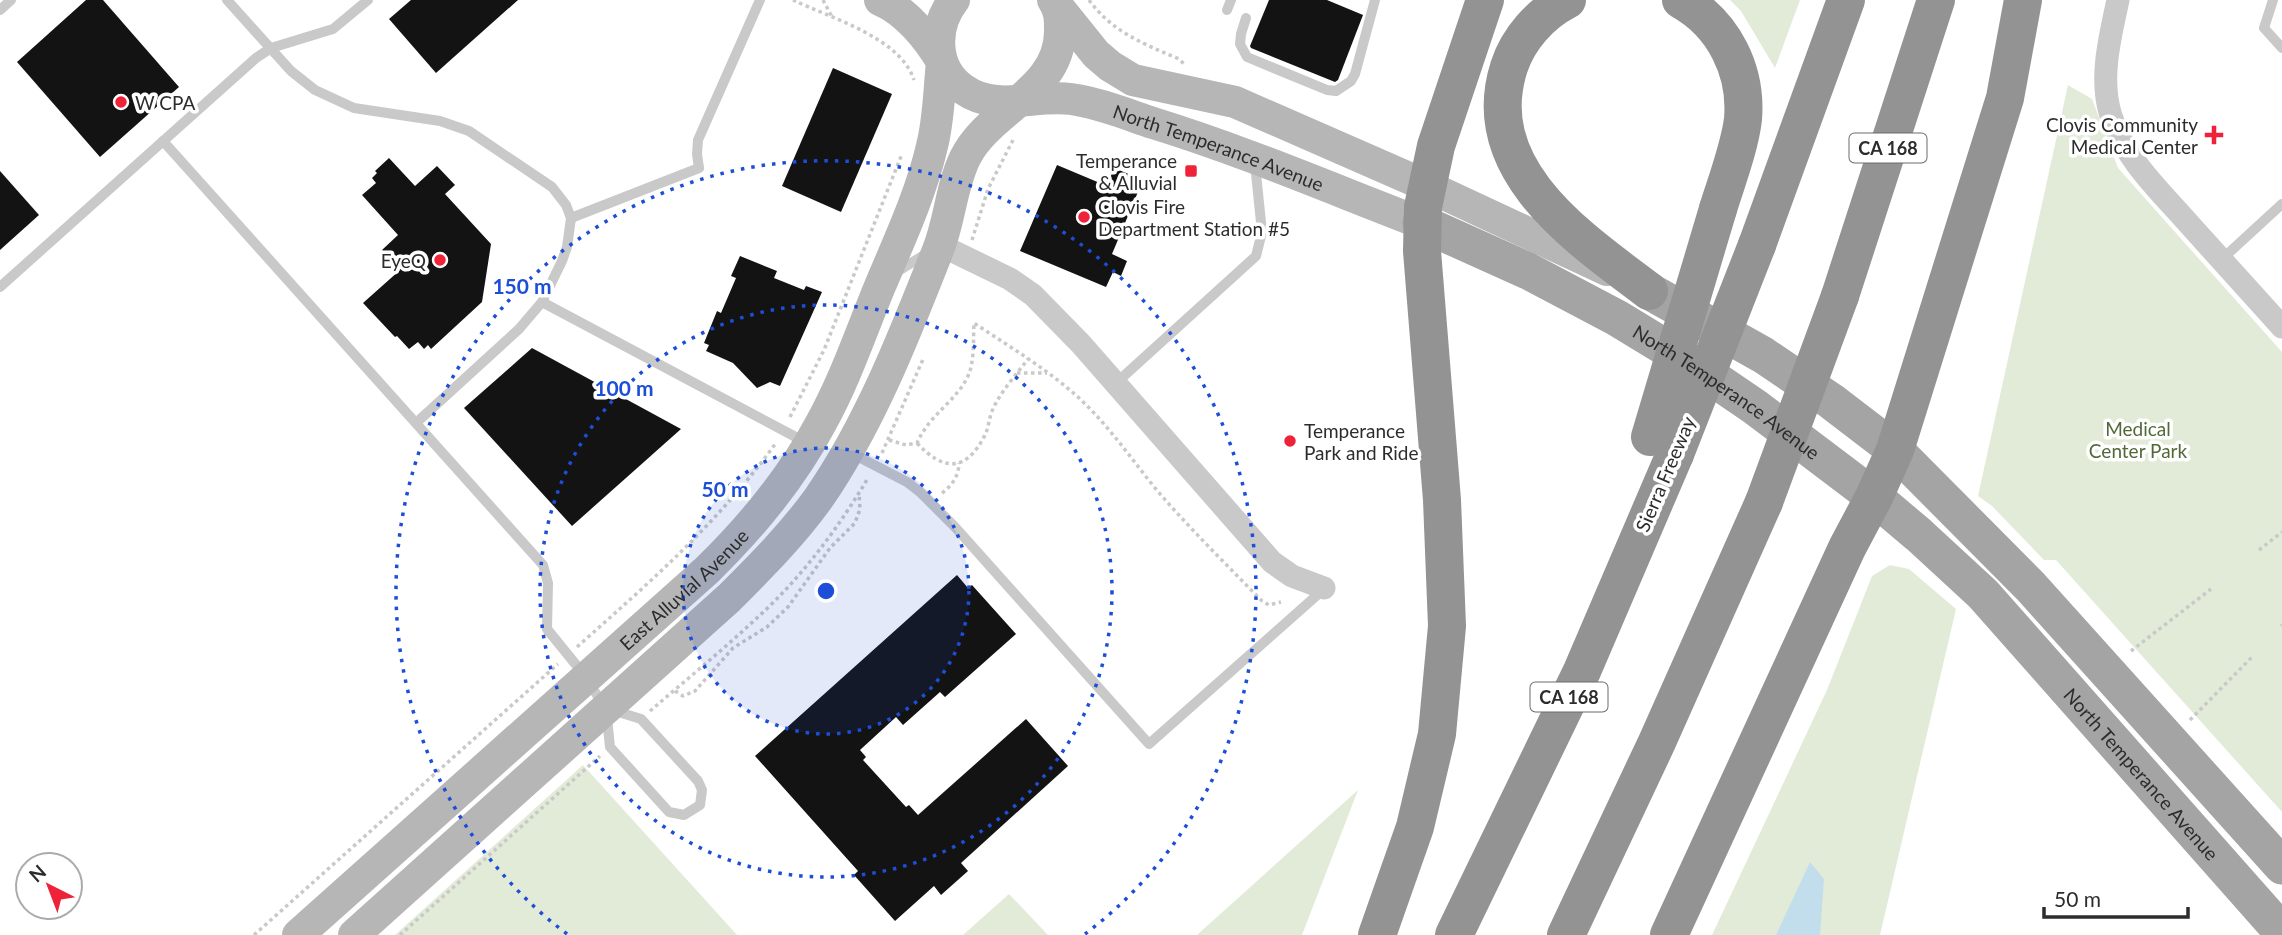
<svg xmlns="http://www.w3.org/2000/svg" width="2282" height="935" font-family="Lato,sans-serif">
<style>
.green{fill:#e2ebd7}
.water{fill:#c2ddec}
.building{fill:#131313}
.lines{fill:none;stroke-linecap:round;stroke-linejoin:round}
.path{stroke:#c9c9c9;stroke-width:3.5;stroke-dasharray:3.5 3.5;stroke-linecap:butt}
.lane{stroke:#c9c9c9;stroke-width:10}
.street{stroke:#c9c9c9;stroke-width:23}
.secondary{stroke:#b6b6b6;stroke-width:32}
.primary{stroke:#a4a4a4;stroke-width:37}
.highway{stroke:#939393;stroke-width:38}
.highway-bridge{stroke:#939393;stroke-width:38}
.ring{fill:none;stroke:#1d4ed8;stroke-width:3.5;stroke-dasharray:3.5 7}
.poi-dot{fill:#ee2239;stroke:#fff;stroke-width:2.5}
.labels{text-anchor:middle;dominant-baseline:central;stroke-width:7;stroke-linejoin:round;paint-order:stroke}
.shield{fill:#fff;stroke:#6b6b6b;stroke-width:2}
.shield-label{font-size:18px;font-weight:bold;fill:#2c2c2c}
.poi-label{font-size:19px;fill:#2c2c2c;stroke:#fff;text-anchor:start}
.street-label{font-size:19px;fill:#2c2c2c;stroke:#fff}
.park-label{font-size:19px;fill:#506937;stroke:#fff}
.centre{fill:#1d4ed8;stroke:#fff;stroke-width:3.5}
.ring-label{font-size:21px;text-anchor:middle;font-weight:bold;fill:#1d4ed8;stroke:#fff;stroke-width:7;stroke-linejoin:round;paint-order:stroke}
</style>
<rect width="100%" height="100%" fill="#fff"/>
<g class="green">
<polygon points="1730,0 1800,0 1775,68 1741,11"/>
<polygon points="2068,85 2092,99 2118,168 2282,352 2282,812 2056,560 2044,560 1992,506 1978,496"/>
<polygon points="1890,565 1909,569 1956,609 1880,935 1712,935 1827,690 1872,576"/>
<polygon points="583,765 737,935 395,935"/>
<polygon points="1358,790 1302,935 1197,935"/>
<polygon points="1009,894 1048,935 963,935"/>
</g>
<polygon class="water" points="1810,862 1824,879 1820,935 1776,935"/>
<g class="building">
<polygon points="86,0 103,0 179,87 100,157 17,62"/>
<polygon points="411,0 518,0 436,73 389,19"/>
<polygon points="1269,0 1327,0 1363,15 1338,80 1335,82 1251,48 1250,46"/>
<polygon points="833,68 892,94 841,212 782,186"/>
<polygon points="389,158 415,186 437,166 455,185 445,194 491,244 482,302 431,349 428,345 424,349 418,342 409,349 397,336 395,337 363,303 400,270 382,250 398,235 362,195 376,183 372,178 377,173 375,171"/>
<polygon points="1057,165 1107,186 1114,168 1143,180 1112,254 1127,261 1121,276 1113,272 1106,287 1020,251"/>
<polygon points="0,171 39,215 0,250"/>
<polygon points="740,256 777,271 774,278 804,290 806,286 822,292 780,386 770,382 757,388 733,363 706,351 709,345 704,343 717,311 721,313 736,278 731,276"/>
<polygon points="532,348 681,429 572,526 464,408"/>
<polygon points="957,575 968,588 972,585 1016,634 945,697 940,692 903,725 896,717 860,750 866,757 863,760 906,807 909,805 918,815 1026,719 1068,766 961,863 968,871 941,895 934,886 895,921 854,875 858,871 755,756"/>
</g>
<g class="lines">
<g class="path">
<path d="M 793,0 C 830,18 900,37 914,80"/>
<polyline points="823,0 832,17"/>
<path d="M 1089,0 C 1112,32 1144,44 1179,59 L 1184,64"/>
<polyline points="972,240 988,189 1013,140"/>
<polyline points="1017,373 1047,373"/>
<polyline points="790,417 824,350 902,154"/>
<path d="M 889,440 L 906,445 L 917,443 C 930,414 955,402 967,378 C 975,363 973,340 974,323 C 1010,347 1047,369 1079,398 C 1108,425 1130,457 1155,488 C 1189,528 1226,564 1262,601 L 1269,605 L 1281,602"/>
<path d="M 917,443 C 943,471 966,473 985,435 C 989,427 989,417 993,409 C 1001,391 1016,375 1028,359"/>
<polyline points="882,453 924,357"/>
<path d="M 942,493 C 952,486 959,475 959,463"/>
<polyline points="2259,550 2282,532"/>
<polyline points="2281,626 2282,625"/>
<path d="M 577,647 C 651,581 717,524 776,443"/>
<polyline points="2131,651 2211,589"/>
<polyline points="675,691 683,696 695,691 733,648 767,627 788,607 830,548 855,523 860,509 859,493"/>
<path d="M 650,711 C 686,680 724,649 759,616 C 802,577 839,527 868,478"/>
<polyline points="2190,720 2253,656"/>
<polyline points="254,935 558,664"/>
<polyline points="400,935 600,756"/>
</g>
<g class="lane">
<polyline points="227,0 291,71 315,90 354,108 440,121 469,131 552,187 566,205 571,218 567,247 562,261 542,302 519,329 416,423"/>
<polyline points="2273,0 2264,28 2282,48"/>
<polyline points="0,10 11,0"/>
<polyline points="1227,10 1231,0"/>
<polyline points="1246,18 1241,34 1240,44 1247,57 1327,90 1336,91 1351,81 1355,74 1375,0"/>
<polyline points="163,141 543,565 548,583 547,629 577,666 606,708 610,747 669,812 684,815 700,805 702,790 698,781 641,719 612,710"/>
<polyline points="571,218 699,168 697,154 698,140 760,0"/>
<polyline points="2221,260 2282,204"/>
<polyline points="895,273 929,252"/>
<polyline points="0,287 256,58 271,48 333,29 368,0"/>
<polyline points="542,302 807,443"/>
<polyline points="1115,384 1256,256 1262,232 1255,164"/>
<polyline points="849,452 907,482 920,492 955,527 1149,744 1324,589"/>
</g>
<g class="street">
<path d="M 2118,0 C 2110,37 2099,79 2111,116 C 2125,159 2160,191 2189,224 C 2220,258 2251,293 2282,327"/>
<polyline points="940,245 1010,279 1033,295 1081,344 1272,562 1292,576 1324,588"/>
</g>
<g class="secondary">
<path id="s1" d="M 954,0 C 933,27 933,68 963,89 C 997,113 1034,94 1071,99 C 1099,103 1126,114 1153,123 C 1244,151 1332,189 1421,223"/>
<polyline points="1059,8 1096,54 1110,66 1133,80 1235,102 1427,186 1607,270"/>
<path id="s2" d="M 298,935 L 707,570 C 751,527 792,478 821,423 C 845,380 861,332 880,286 C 899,241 921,194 932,146 C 939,119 939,90 942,62 C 928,38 906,11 880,0"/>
<path d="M 354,935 L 729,598 C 761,566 792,535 818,499 C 870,424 905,334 938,250 C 950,220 951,187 965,158 C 989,109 1061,91 1060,30 C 1060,19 1060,10 1053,0"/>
</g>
<g class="primary">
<path id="s3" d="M 1421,223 L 1528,271 L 1617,318 L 1686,360 L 1755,407 L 1874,497 L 1919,535 L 1983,594 L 2282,932"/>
<polyline points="1649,291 1763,355 1831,401 1895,450 2031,587 2282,866"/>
</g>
<g class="highway">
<path d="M 1567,0 C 1540,14 1518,39 1509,67 C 1476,170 1579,238 1649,291"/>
<path d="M 1681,0 C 1724,24 1747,71 1743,119 C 1740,146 1726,183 1718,209"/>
<polyline points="1757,245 1846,0"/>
<polyline points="1840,296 1936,0"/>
<polyline points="1377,935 1415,827 1437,734 1447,626 1442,500 1422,251 1423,207 1436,146 1485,0"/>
<polyline points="1454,935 1582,671 1675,454"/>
<polyline points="1566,935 1657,742 1764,502"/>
<polyline points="1669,935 1847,548 1874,497 1895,450 2005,98 2023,0"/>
</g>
<g class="highway-bridge">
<polyline points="1650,437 1718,209"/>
<polyline points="1675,454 1757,245"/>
<polyline points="1764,502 1840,296"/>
</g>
</g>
<circle cx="826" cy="591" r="143" fill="#1d4ed8" fill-opacity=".12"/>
<g class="ring">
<circle cx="826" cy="591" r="143"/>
<circle cx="826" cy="591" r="286"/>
<path d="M567 934A430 430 0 1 1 1085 934"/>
</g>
<g class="poi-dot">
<circle cx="121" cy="102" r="7"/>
<path d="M2210.5 124.5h7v7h7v7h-7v7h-7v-7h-7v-7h7z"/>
<rect x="1184" y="164" width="14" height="14" rx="3.5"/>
<circle cx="1084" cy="217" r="7"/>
<circle cx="440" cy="260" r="7"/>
<circle cx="1290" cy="441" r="7"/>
</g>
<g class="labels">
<g class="shield">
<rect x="1849.5" y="133.5" width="77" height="29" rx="5"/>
<rect x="1530.5" y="682.5" width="77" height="29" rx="5"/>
</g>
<g class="shield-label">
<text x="1888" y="148">CA 168</text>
<text x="1569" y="697">CA 168</text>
</g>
<g class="poi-label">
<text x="135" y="102">W CPA</text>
<text x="2198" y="124" text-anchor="end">Clovis Community<tspan x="2198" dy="22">Medical Center</tspan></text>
<text x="1177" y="160" text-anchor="end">Temperance<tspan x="1177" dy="22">&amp; Alluvial</tspan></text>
<text x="1098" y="206">Clovis Fire<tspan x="1098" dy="22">Department Station #5</tspan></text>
<text x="426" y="260" text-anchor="end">EyeQ</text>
<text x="1304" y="430">Temperance<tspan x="1304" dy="22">Park and Ride</tspan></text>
</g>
<g class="street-label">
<text stroke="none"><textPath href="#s1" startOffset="366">North Temperance Avenue</textPath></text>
<text stroke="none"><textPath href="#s3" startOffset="350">North Temperance Avenue</textPath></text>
<text transform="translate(1665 474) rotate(-67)">Sierra Freeway</text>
<text stroke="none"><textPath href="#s2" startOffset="518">East Alluvial Avenue</textPath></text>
<text stroke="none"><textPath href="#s3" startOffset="917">North Temperance Avenue</textPath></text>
</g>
<g class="park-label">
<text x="2138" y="428">Medical<tspan x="2138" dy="22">Center Park</tspan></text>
</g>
</g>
<circle cx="826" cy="591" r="10" class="centre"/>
<g class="ring-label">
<text x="522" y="294">150 m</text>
<text x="624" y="396">100 m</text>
<text x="725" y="497">50 m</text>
</g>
<g transform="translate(49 886) rotate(318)"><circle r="33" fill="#ffffff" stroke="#ababab" stroke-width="2"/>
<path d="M0-5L12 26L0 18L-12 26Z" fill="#ee2239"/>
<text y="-10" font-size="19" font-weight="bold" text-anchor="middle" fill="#2c2c2c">N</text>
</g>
<path d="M2044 907v10h144v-10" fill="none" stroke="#2c2c2c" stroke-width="3.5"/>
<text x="2054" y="907" font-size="21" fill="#2c2c2c" stroke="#ffffff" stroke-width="5" paint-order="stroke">50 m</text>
</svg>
